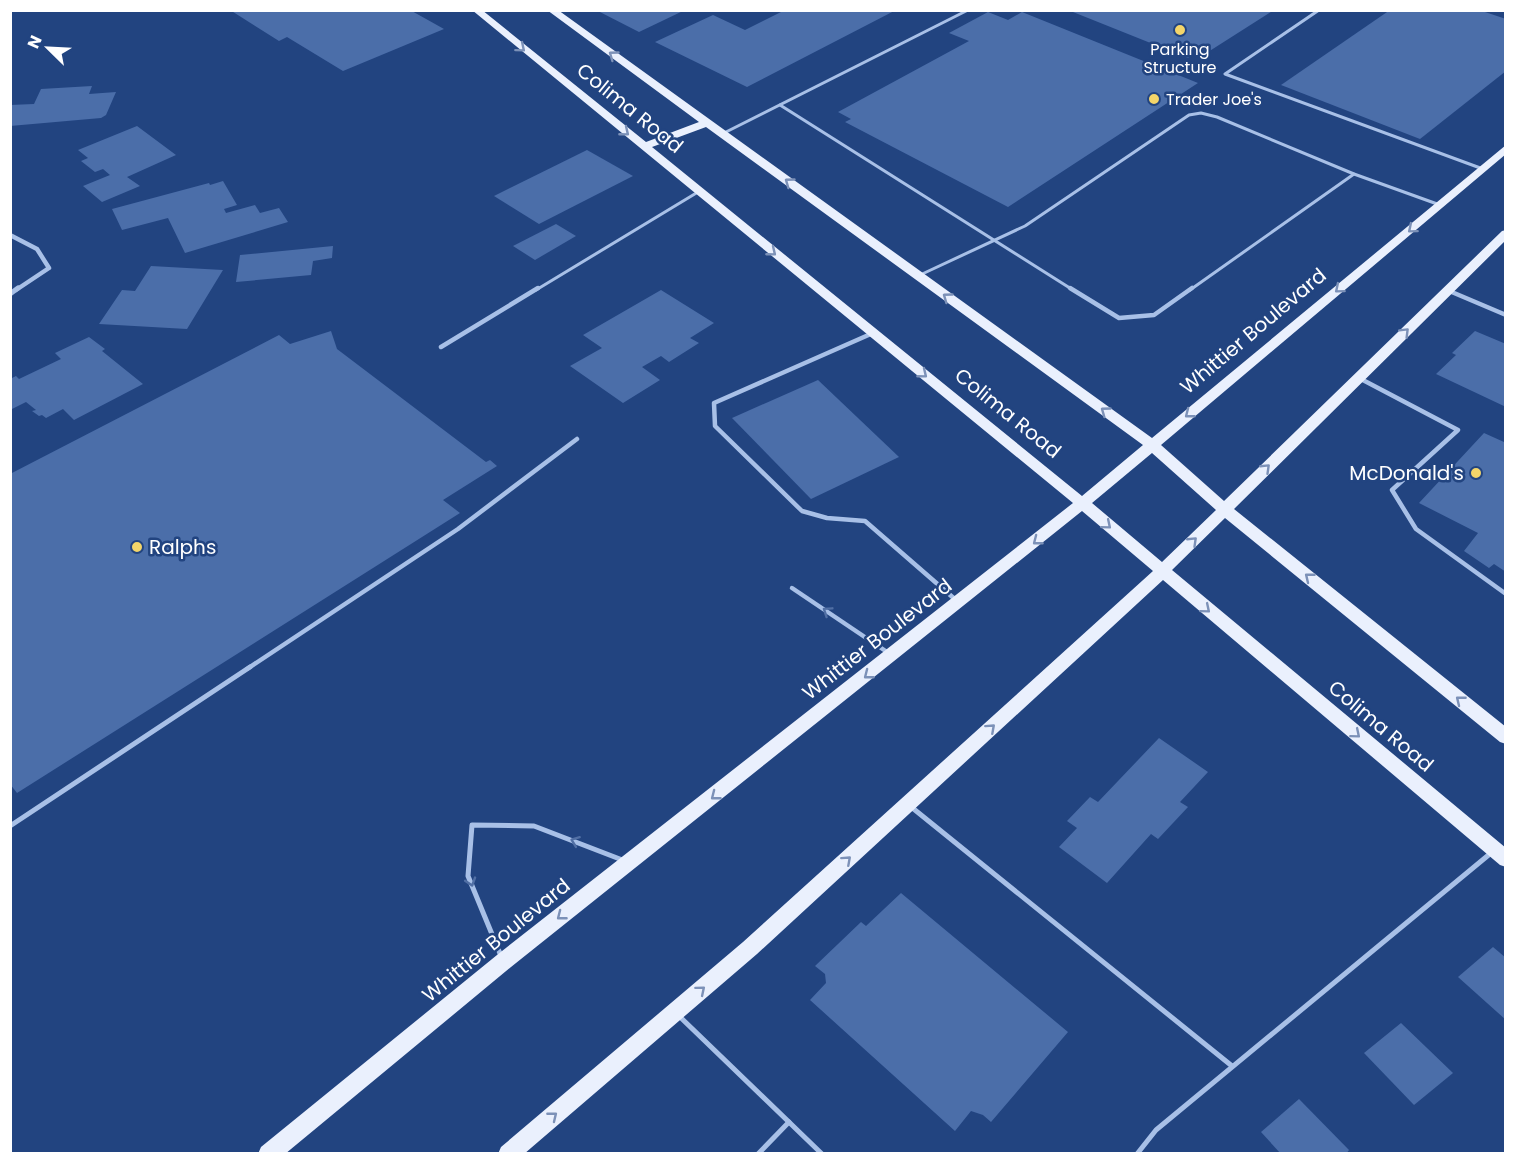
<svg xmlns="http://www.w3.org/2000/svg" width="1516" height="1164" font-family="Poppins,sans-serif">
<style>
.building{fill:#4b6ea9}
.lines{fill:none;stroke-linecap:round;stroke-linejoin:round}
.service-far2{stroke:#a8c0e7;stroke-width:3}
.service-far1{stroke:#a8c0e7;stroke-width:4.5}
.service{stroke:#a8c0e7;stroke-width:5}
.minor-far1{stroke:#a8c0e7;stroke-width:4.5}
.minor{stroke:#a8c0e7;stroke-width:5}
.primary{fill:#eaf0fd;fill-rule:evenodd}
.oneway{stroke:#7c91b8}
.oneway2{stroke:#516fa4}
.poi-dot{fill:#f3d56a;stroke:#224480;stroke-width:2}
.labels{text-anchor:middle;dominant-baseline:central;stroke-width:5;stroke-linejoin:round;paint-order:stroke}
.far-poi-label{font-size:16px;fill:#fff;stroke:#224480}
.street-label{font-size:20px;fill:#fff;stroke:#224480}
.poi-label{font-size:20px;fill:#fff;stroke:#224480;text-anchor:end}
</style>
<rect width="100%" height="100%" fill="#224480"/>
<g class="building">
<polygon points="230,10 410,10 444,29 343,71 287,37 279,41"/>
<polygon points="596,10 685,10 639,32"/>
<polygon points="785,10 896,10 747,87 655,42 713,15 745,30"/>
<polygon points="1068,10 1274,10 1208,52 1201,49 1188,58"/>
<polygon points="1390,10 1479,10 1506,19 1506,71 1420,139 1281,85"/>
<polygon points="988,12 1008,20 1022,12 1198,83 1008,207 845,122 851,119 838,112 969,41 949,33"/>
<polygon points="92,86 89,94 116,92 106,115 101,118 10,126 10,105 34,104 41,89"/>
<polygon points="137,126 176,155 127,177 140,186 102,202 83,186 110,175 103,169 95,172 81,161 88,158 78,150"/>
<polygon points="587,150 633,176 539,224 494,196"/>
<polygon points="223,181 237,205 224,209 226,213 255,205 260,213 279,208 288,222 185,253 168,218 122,230 112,209 209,183 210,185"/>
<polygon points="556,224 576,236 535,260 513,246"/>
<polygon points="333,246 332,258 313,261 311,275 236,282 240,255"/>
<polygon points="151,266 223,270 187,329 99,324 122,290 135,291"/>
<polygon points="661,290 714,323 690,338 699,343 669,362 661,356 642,367 660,380 623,403 570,366 602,348 583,335"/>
<polygon points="331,331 337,349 486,462 490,460 497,466 443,500 460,513 17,793 10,784 10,474 279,335 290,344"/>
<polygon points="1475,331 1506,344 1506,407 1436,374 1456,355 1452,353"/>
<polygon points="89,337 105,349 102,351 143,384 74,420 63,409 46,418 42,415 39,416 32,411 36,410 26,402 10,410 10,379 16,376 19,379 61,359 55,353"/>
<polygon points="818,380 899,457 811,499 732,418"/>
<polygon points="1484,433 1504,442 1506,440 1506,572 1494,564 1489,568 1464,551 1478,533 1419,503"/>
<polygon points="1159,738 1208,772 1180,802 1188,807 1158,839 1151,834 1107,883 1059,847 1077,828 1067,821 1090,797 1098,802"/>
<polygon points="901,893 1068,1032 991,1122 983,1115 971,1111 955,1131 810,1000 826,983 825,974 815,966 861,922 866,926"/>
<polygon points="1493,947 1506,958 1506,1020 1458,977"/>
<polygon points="1401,1023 1453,1073 1414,1105 1364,1053"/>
<polygon points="1299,1099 1349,1150 1346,1154 1281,1154 1261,1132"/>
</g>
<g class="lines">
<g class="service-far2">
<polyline points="1319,10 1225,74 1483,169"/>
<polyline points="780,105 1073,290"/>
<polyline points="722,134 968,10"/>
<polyline points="920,275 1025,226 1189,115 1201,113 1217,117 1354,174 1440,205"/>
<polyline points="536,290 698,192"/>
<polyline points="1190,290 1354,174"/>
</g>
<g class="service-far1">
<polyline points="1070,288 1119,318 1154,315 1192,288"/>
<polyline points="1447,290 1506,315"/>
<polyline points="873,333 714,403 715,426 802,511 827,518 865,521 957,601"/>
<polyline points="441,347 538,288"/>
<polyline points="1359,378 1458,430 1392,490 1416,529 1506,594"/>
<polyline points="792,588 890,654"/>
<polyline points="247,669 458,529 577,439"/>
</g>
<g class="service">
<polyline points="910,806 1232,1066"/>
<polyline points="10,826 250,667"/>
<polyline points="501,956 468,876 472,825 534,826 625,861"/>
<polyline points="679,1016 822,1154"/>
<polyline points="758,1154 789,1122"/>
<polyline points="1137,1154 1156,1130 1491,853"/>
</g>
<polyline class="minor-far1" points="10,235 37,249 49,268 16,290"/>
<polyline class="minor" points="10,294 18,288"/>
<path class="primary" d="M 472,10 L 482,10 L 646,142 L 699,122 L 547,10 L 558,10 L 1152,438 L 1506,145 L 1506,154 L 1161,445 L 1224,501 L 1502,231 L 1506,230 L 1506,240 L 1234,509 L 1506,727 L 1506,744 L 1500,742 L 1225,518 L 1172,570 L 1506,848 L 1506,867 L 1500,865 L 1163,580 L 757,954 L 524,1154 L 498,1154 L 501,1147 L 743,942 L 1153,571 L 1082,511 L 511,967 L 285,1154 L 258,1154 L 261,1147 L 497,955 L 1073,503 ZM 706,127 L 1143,445 L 1082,496 L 652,147 ZM 1152,453 L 1216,510 L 1162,562 L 1092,503 Z"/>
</g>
<defs><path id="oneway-chevron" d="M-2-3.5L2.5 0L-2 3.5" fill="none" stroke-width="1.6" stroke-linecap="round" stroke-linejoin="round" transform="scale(1.5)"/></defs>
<g class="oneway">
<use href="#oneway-chevron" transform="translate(521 48) rotate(40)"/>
<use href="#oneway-chevron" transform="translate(613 55) rotate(-144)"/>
<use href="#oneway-chevron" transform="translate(625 132) rotate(39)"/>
<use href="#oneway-chevron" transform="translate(789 182) rotate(-144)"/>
<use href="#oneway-chevron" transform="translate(1412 229) rotate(140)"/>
<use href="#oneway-chevron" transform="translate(772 252) rotate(39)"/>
<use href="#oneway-chevron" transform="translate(1339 289) rotate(140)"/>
<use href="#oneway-chevron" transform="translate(947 297) rotate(-144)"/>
<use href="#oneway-chevron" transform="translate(1405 332) rotate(-45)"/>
<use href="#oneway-chevron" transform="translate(923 374) rotate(39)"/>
<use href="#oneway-chevron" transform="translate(1105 411) rotate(-144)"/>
<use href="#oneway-chevron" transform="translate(1189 414) rotate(142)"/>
<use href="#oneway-chevron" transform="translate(1266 468) rotate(-44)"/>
<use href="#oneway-chevron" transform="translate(1107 525) rotate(40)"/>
<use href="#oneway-chevron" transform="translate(1037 541) rotate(142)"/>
<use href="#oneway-chevron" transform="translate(1193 541) rotate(-44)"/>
<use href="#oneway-chevron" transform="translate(1309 577) rotate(-141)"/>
<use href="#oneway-chevron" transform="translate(1206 609) rotate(40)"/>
<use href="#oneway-chevron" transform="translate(868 675) rotate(142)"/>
<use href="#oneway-chevron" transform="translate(1460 700) rotate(-141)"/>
<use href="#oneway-chevron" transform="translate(991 728) rotate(-42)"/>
<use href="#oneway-chevron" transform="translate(1356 734) rotate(40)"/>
<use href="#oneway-chevron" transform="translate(715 796) rotate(142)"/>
<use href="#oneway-chevron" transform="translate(847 860) rotate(-42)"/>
<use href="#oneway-chevron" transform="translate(561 916) rotate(142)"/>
<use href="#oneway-chevron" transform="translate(701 990) rotate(-40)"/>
<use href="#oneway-chevron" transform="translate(553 1116) rotate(-39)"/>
</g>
<g class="oneway2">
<use href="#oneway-chevron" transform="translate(827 611) rotate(-146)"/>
<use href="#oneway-chevron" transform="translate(575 841) rotate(-159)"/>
<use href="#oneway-chevron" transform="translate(471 882) rotate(72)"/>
</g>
<g class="poi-dot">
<circle cx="1180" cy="30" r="6"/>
<circle cx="1154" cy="99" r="6"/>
<circle cx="1476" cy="473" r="6"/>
<circle cx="137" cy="547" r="6"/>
</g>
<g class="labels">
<g class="far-poi-label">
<text x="1180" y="49">Parking<tspan x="1180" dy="18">Structure</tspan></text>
<text x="1166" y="99" text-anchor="start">Trader Joe's</text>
</g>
<g class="street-label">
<text transform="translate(630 108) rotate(39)">Colima Road</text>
<text transform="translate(1253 331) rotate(-40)">Whittier Boulevard</text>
<text transform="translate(1008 413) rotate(39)">Colima Road</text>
<text transform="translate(877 639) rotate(-38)">Whittier Boulevard</text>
<text transform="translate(1381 726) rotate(40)">Colima Road</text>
<text transform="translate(496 940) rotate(-39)">Whittier Boulevard</text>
</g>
<g class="poi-label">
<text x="1464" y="473">McDonald's</text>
<text x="149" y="547" text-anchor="start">Ralphs</text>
</g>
</g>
<rect width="1516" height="1164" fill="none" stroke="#ffffff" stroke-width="24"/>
<g transform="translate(48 48) rotate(294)" stroke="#224480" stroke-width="4.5" paint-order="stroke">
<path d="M0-4.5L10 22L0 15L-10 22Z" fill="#ffffff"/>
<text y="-9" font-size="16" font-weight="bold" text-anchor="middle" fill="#ffffff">N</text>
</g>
</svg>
